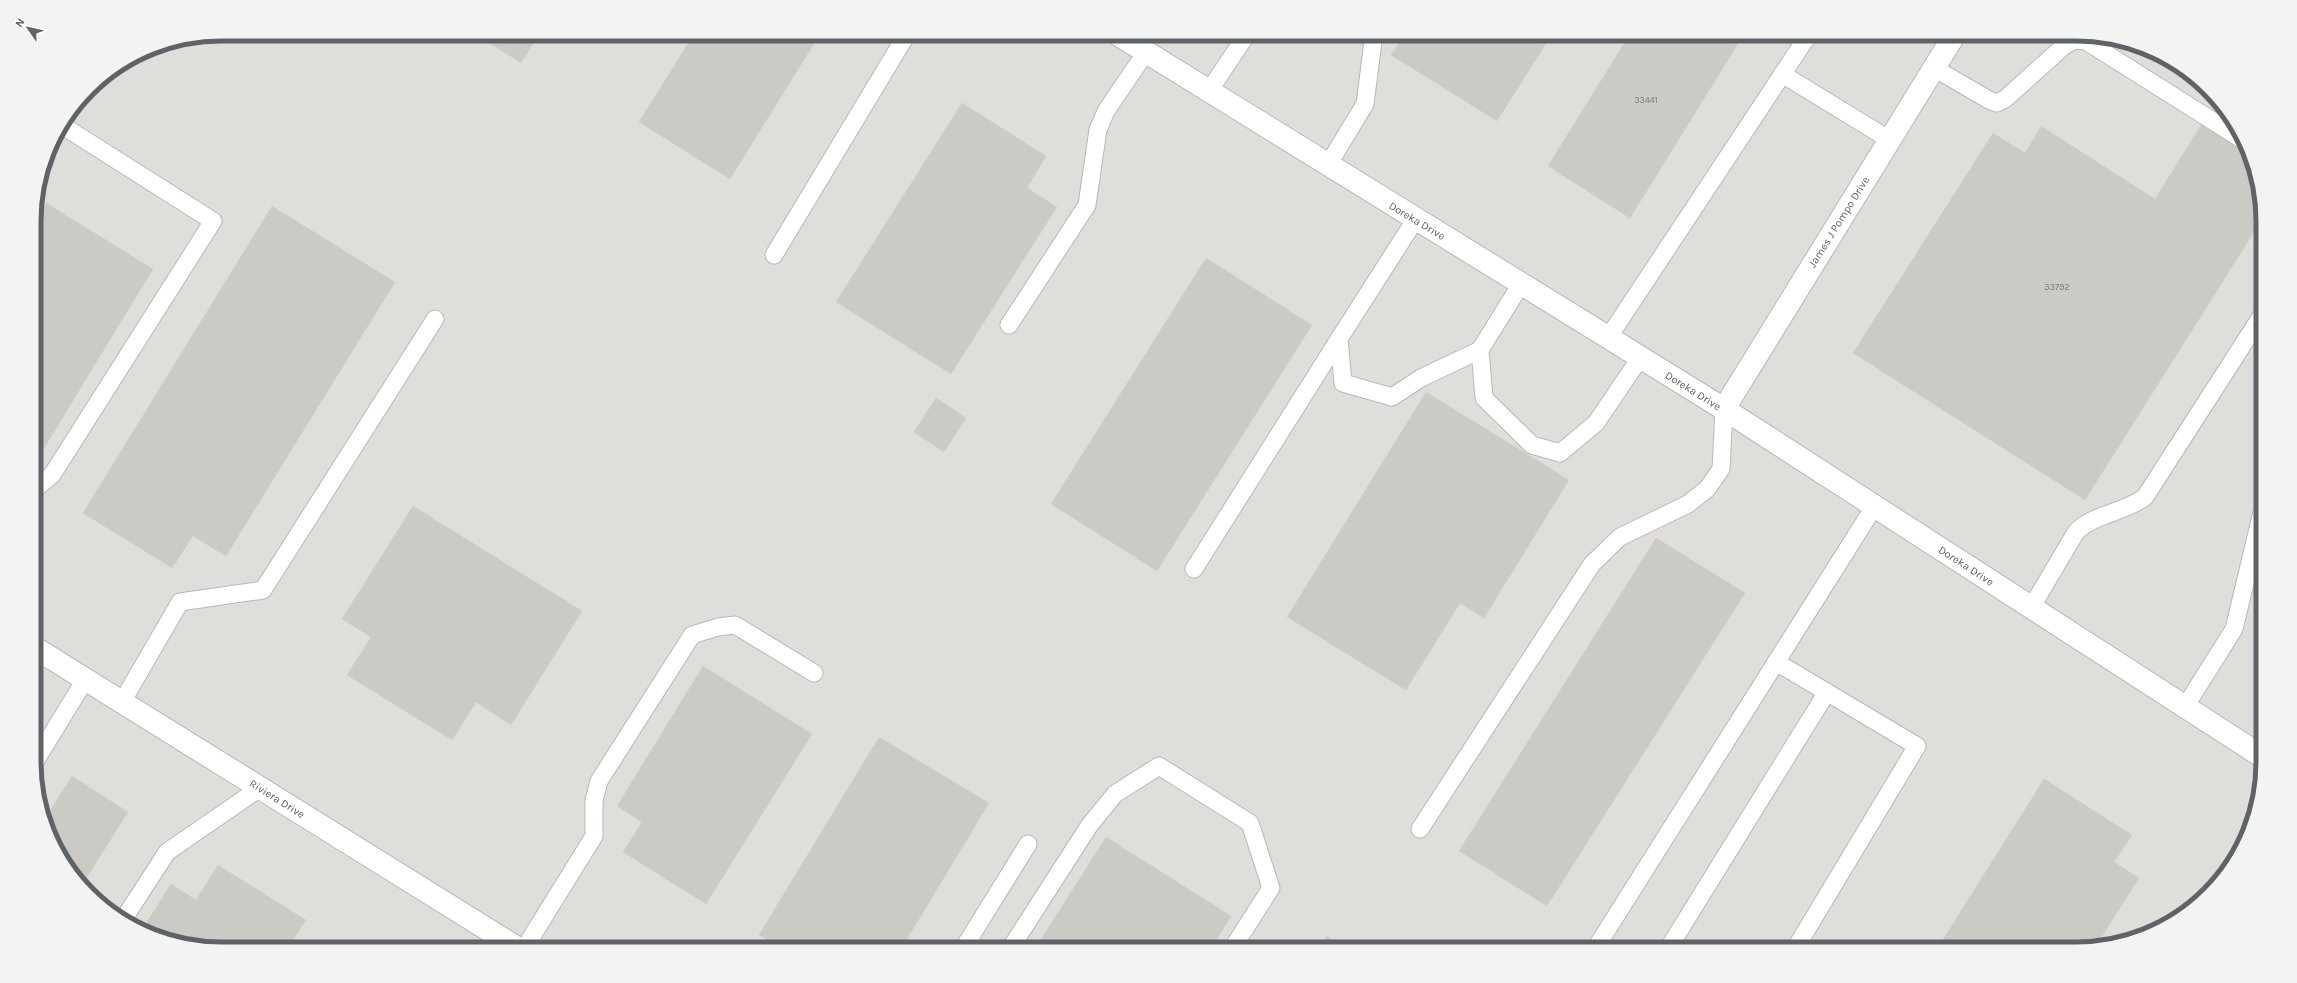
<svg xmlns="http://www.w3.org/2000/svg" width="2297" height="983" font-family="Karla,sans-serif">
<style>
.industrial{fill:#e0deda}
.building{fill:#cccac5;stroke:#d6d1c6}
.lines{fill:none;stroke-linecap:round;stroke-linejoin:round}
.lane-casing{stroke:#b5b8bc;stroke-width:19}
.street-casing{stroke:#b5b8bc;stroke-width:24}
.lane{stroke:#fff;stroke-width:17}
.street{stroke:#fff;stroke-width:22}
.labels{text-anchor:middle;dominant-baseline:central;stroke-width:4;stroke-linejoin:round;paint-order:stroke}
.number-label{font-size:9px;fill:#7a7d7f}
.street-label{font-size:11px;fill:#5f6368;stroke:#fff}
.rim{fill:none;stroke:#5f6368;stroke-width:5}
</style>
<rect width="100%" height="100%" fill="#f1efe8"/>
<polygon class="industrial" points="221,34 2076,34 2147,48 2190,73 2224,107 2249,149 2261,197 2263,762 2249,833 2224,876 2190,910 2136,939 2088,949 221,949 150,935 107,910 73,876 48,834 36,786 34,209 53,139 98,81 150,48"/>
<g class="building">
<polygon points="476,34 539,34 521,63"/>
<polygon points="694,34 820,34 730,179 639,122"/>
<polygon points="1405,34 1552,34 1497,121 1391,55"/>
<polygon points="1630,34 1744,34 1630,218 1548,166"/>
<polygon points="182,42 178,48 172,44"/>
<polygon points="138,55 131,67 126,63"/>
<polygon points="962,103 1046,156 1027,188 1057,207 951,374 836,302"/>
<polygon points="2205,119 2246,145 2249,149 2261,197 2261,221 2085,500 1853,353 1993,133 2025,153 2041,126 2155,199"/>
<polygon points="46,203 153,269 35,463 34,222"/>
<polygon points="272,206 395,282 226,556 193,536 172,568 83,513"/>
<polygon points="1206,258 1312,325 1157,571 1051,504"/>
<polygon points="1426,392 1569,480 1484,618 1460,603 1406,690 1287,617"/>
<polygon points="936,398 966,418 944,452 914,432"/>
<polygon points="413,506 582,611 511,725 476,702 452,740 347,675 371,637 342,619"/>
<polygon points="1656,538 1745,593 1547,906 1459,851"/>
<polygon points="703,666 812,734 706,904 623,852 642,822 617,806"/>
<polygon points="879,737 989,803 901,949 782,949 759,935"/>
<polygon points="72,776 128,812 82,885 73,876 48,834 41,807 49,812"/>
<polygon points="2044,779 2132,835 2114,862 2139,878 2095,947 1937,949"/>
<polygon points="1106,837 1231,916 1211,949 1035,949"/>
<polygon points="218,865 306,920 287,949 221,949 150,935 142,930 171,884 196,900"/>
<polygon points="2207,882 2214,886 2190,910"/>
<polygon points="1327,936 1348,949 1319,949"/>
</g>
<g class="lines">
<defs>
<g id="lane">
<polyline points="1934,68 1989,100 1997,103 2005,99 2064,46 2074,40 2086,41 2243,140"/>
<polyline points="1782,74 1890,140"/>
<polyline points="1209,91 1247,34"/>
<polyline points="1328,165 1365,104 1374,34"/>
<polyline points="1415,220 1339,339 1343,383 1392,397 1421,378 1480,350"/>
<polyline points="774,255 907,34"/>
<polyline points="1521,284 1480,350 1484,398 1532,445 1560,453 1596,423 1640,358"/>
<polyline points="1009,325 1087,205 1098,130 1106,111 1146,52"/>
<polyline points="1608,338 1809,34"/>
<polyline points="35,489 52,475 213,221 63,126"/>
<polyline points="1194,569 1339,339"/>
<path d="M 2031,608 L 2076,532 C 2095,513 2124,513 2145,497 L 2262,315"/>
<polyline points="1776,662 1917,746 1795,949"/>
<polyline points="122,702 180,602 263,590 435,319"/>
<polyline points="2185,707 2234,629 2262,512"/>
<polyline points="36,760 85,680"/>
<polyline points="1420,829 1592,564 1620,537 1688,504 1707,489 1721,469 1724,409"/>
<polyline points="123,920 167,852 260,788"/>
<polyline points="524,949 594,836 594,800 599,781 692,635 718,627 735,625 814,673"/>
<polyline points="963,949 1028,844"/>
<polyline points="1010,949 1089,826 1115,794 1159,766 1250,823 1271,888 1232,949"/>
<polyline points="1595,949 1874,507"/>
<polyline points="1668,949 1827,692"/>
</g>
<g id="street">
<polyline points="1117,34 1724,409 2263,757"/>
<polyline points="1724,409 1955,34"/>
<polyline points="35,648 519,949"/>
</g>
</defs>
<use href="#lane" class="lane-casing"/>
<use href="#street" class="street-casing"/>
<use href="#lane" class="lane"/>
<use href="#street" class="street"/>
</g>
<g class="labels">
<g class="number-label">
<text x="1646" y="100">33441</text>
<text x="2057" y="287">33792</text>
</g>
<g class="street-label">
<text transform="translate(1417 221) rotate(31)">Doreka Drive</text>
<text transform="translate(1839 222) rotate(-58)">James J Pompo Drive</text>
<text transform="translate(1693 391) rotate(32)">Doreka Drive</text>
<text transform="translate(1966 566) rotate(33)">Doreka Drive</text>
<text transform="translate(277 799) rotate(32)">Riviera Drive</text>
</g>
</g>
<path d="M0 0H2297V983H0ZM221 41H2076A180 180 0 0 1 2256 221V762A180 180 0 0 1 2076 942H221A180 180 0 0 1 41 762V221A180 180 0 0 1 221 41Z" fill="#f2f3f3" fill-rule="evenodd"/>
<path class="rim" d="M221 41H2076A180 180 0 0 1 2256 221V762A180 180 0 0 1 2076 942H221A180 180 0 0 1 41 762V221A180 180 0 0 1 221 41Z"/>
<g transform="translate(28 28) rotate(304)" stroke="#ffffff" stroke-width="3" paint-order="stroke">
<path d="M0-3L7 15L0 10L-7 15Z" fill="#5f6368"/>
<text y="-6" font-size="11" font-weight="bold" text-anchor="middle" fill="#5f6368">N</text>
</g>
</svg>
